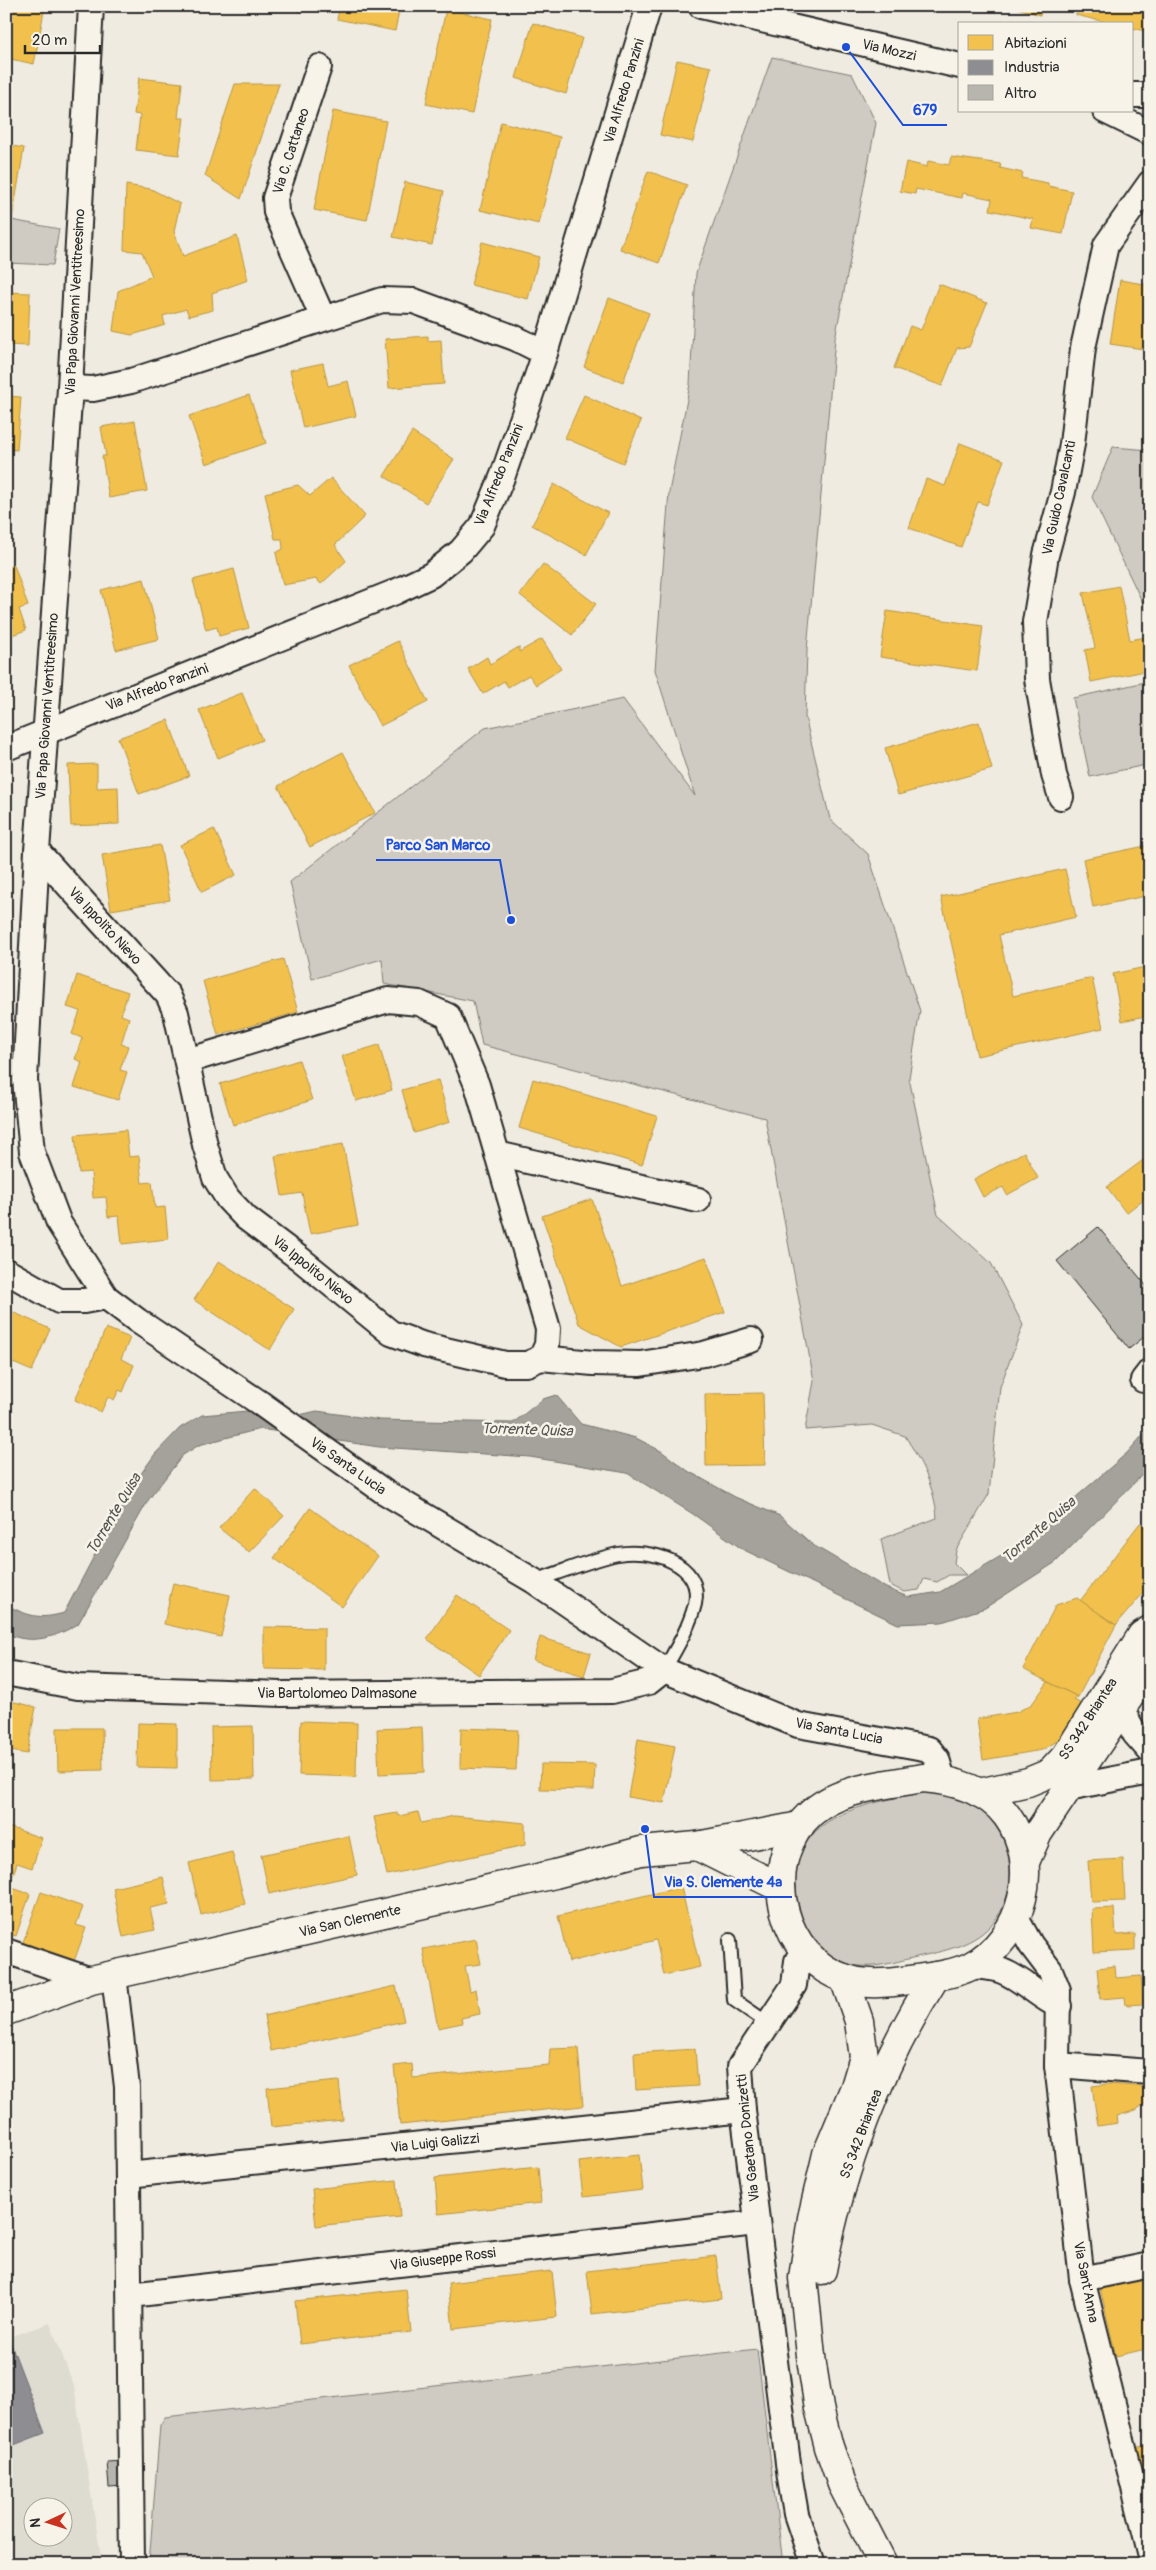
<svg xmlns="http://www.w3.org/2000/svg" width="1156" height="2570" font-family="Pangolin,sans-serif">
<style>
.built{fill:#dedbd1;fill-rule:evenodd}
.green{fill:#cfcbc2;stroke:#7d7b76}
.water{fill:#a4a29a;stroke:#74726e}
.homes{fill:#f2c14e;stroke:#b69444}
.industry{fill:#8d8d92;stroke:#707073}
.building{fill:#b8b5ae;stroke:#2b2b2b}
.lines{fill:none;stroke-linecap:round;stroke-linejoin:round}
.lane-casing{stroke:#2b2b2b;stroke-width:16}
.street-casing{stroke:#2b2b2b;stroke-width:28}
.secondary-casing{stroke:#2b2b2b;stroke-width:31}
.lane{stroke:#f7f3e8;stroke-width:12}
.street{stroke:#f7f3e8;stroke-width:24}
.secondary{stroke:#f7f3e8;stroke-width:28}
.labels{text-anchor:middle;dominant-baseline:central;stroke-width:5;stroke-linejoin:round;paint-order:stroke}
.street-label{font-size:14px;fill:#2b2b2b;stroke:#f7f3e8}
.water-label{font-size:15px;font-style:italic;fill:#555552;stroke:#f7f3e8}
.leader{fill:none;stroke:#1d4ed8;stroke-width:2}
.callout-dot{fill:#1d4ed8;stroke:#f7f3e8;stroke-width:2}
.callout-label{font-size:15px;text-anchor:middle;font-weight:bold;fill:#1d4ed8;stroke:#f7f3e8;stroke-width:5;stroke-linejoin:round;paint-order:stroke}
</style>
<rect width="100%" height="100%" fill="#efebe0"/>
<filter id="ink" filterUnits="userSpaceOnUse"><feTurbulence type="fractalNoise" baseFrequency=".02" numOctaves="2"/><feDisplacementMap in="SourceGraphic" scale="10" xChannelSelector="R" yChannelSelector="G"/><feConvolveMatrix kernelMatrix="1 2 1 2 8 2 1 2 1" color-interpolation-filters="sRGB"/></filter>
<g filter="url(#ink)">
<path class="built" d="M 50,2323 L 74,2386 L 102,2564 L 6,2564 L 6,2331 L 9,2337 ZM 32,2508 L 62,2508 L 62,2538 L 32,2538 Z"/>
<g class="green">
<path d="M 772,57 L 852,74 L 876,123 L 835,339 L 807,650 L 805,717 L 830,819 L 868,854 L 920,1011 L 909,1078 L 938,1215 L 991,1263 L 1023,1325 L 1000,1387 L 989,1494 L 956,1550 L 954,1563 L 966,1575 L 949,1575 L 937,1582 L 924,1579 L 919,1590 L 904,1592 L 890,1585 L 881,1539 L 937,1518 C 935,1488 921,1461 905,1436 L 872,1425 L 805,1430 L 814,1381 L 765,1118 L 482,1045 L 473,1001 L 384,984 L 382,959 L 312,979 L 290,882 L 485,728 L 623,699 L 695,796 L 655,670 L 669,492 L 690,384 L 696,273 Z"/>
<polygon points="6,219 59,229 53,265 6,263"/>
<polygon points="1113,447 1150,450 1150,618 1092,497"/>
<polygon points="1150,681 1150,764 1090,777 1073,698"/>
<path d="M 920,1792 C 935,1793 950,1793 965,1800 C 1014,1822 1026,1893 986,1930 C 966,1948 938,1952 912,1958 C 887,1964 867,1971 842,1962 C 789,1943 778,1867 817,1830 C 843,1806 887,1801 920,1792 Z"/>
<polygon points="757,2349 783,2564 149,2564 160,2425 165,2417"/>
</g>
<path class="water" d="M 556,1395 L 581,1424 L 636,1438 L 661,1451 L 688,1471 L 735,1497 L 780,1516 L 813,1545 L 886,1588 L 908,1597 L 940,1592 L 1023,1543 L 1127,1453 L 1150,1427 L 1150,1467 L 1056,1562 L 985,1608 L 942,1622 L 898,1624 L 742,1549 L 693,1514 L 627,1473 L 530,1457 L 379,1447 L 260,1429 L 199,1445 L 183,1455 L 149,1499 L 78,1624 C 56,1637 31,1646 6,1633 L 6,1605 C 29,1616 39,1620 64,1613 L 128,1492 L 155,1454 L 180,1428 L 202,1415 L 247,1411 L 295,1416 L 317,1411 L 380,1420 L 513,1423 L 543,1399 Z"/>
<g class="homes">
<polygon points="6,6 45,6 34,64 6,58"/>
<polygon points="279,6 302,6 301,12"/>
<polygon points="340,6 400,6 395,31 337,19"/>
<polygon points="1011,6 1042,6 1040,15"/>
<polygon points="1078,6 1150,6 1150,32 1132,28 1132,24 1113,24 1076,15"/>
<polygon points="446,9 492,19 472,114 426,104"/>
<polygon points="533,23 582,38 566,94 516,78"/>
<polygon points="677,60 711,67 693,142 660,135"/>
<polygon points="139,78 182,83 178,118 184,118 179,155 136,150 140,115 134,114"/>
<polygon points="235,84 279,84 241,199 205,176"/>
<polygon points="333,111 386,121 367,220 314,210"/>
<polygon points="501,122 560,137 539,224 480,210"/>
<polygon points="6,145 24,148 12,220 6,219"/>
<polygon points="951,157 1001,164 1000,168 1023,173 1021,178 1048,183 1048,186 1072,191 1063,234 1031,228 1033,219 990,210 992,199 963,193 962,198 916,189 915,194 900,191 906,162 927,167 928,161 949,165"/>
<polygon points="648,171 687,185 659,263 620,249"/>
<polygon points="405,182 444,191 432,245 393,237"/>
<polygon points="126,185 151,189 180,204 174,231 183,256 237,236 248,280 212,293 213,310 189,316 186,309 163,316 165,325 132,335 113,331 118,291 152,276 142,252 124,250"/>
<polygon points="482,242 539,257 528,299 471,285"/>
<polygon points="1120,280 1150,285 1150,350 1110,344"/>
<polygon points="939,284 987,303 969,347 957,348 942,386 894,368 910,326 921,330"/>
<polygon points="6,292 30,293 28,346 6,345"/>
<polygon points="609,298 649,313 623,382 584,367"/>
<polygon points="428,336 428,341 441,340 444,384 389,388 385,339"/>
<polygon points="323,363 328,386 348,381 356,416 303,428 290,370"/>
<polygon points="249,395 266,443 206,464 189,416"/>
<polygon points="584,395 641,421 623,463 565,438"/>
<polygon points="6,396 21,397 17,450 6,449"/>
<polygon points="135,421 147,491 109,498 102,456 106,456 101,427"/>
<polygon points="412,432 454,459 426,503 384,476"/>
<polygon points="960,443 1004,460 987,505 978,502 961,547 909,528 926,479 945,486"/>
<polygon points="331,478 365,516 335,545 346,561 321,584 316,579 283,585 276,553 283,549 282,539 275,539 265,493 298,485 310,496"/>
<polygon points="554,484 608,513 586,555 532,525"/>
<polygon points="543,564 596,604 572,635 520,595"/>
<polygon points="14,565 28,606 19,609 26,630 6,637 6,568"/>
<polygon points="234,569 249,628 219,636 217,627 206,630 193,580"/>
<polygon points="144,579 159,639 116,650 101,590"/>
<polygon points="1119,586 1130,640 1146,637 1150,670 1091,682 1085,650 1095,648 1083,593"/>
<polygon points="887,611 983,626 977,671 880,657"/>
<polygon points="542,639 561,669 536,685 529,675 508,687 504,681 483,694 468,669 487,657 490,664 519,647 519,652"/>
<polygon points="398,641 428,702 380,726 349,665"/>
<polygon points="242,693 262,740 218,758 199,710"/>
<polygon points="168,720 189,776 139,794 118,738"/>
<polygon points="979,722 992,769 898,795 885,748"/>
<polygon points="343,752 375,813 310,847 278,786"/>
<polygon points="97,764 97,788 118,787 119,824 71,826 68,765"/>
<polygon points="214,829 236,875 202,892 180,845"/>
<polygon points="160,845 170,900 111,910 102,855"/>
<polygon points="1150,845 1150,895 1093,907 1083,859"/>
<polygon points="1065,869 1076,917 999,935 1013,996 1092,978 1103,1028 977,1056 941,897"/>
<polygon points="283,959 298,1012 218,1035 203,981"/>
<polygon points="1150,966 1150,1015 1122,1021 1113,974"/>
<polygon points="77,975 128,992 121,1015 129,1018 121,1044 128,1046 120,1070 127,1072 118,1100 74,1087 82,1062 75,1059 82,1038 72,1034 80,1011 67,1007"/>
<polygon points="379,1045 392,1090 356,1101 342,1056"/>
<polygon points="299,1060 312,1100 233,1125 220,1084"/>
<polygon points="533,1079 657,1116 642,1165 519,1128"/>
<polygon points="438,1080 450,1122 414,1133 402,1090"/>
<polygon points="126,1130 129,1157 139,1156 142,1183 152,1182 155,1208 165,1207 168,1239 122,1244 119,1216 108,1217 106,1197 93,1198 91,1172 79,1173 75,1135"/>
<polygon points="343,1144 358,1225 310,1234 302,1193 282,1196 275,1156"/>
<polygon points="1024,1152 1038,1178 1007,1195 1003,1187 983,1197 974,1179"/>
<polygon points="1150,1155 1150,1194 1126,1213 1107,1187"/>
<polygon points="592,1199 622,1286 706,1257 725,1312 621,1347 579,1324 542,1216"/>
<polygon points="219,1261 294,1309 270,1350 194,1300"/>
<polygon points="6,1309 50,1329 32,1371 6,1360"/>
<polygon points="106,1328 130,1338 121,1359 134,1365 123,1392 119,1390 114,1400 108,1397 101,1412 75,1400"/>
<polygon points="763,1393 765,1465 706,1466 705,1394"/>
<polygon points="255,1488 284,1516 249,1552 219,1528"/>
<polygon points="310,1508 378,1556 342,1607 274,1558"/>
<polygon points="1140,1523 1150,1531 1150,1585 1116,1625 1080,1601"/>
<polygon points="173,1583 230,1595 221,1637 164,1624"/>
<polygon points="457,1595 509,1630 479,1675 427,1639"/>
<polygon points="1077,1598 1116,1625 1078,1697 1023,1669 1056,1605"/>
<polygon points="264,1627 324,1628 324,1670 264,1669"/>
<polygon points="540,1637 591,1653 584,1676 533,1660"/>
<polygon points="1048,1682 1078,1697 1074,1700 1082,1704 1059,1740 1042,1750 983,1760 977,1719 1017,1712 1032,1704"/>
<polygon points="6,1700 36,1707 27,1754 6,1750"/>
<polygon points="301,1721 357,1723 356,1777 299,1775"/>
<polygon points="138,1723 177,1724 177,1768 137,1767"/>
<polygon points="253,1726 254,1779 212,1780 211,1727"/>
<polygon points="422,1727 424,1772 379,1774 377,1729"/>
<polygon points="57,1728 102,1728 103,1770 58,1771"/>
<polygon points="461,1728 518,1730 516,1770 460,1768"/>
<polygon points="638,1739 675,1746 664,1803 628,1797"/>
<polygon points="541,1764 595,1765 594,1790 540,1789"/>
<polygon points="418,1812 421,1823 454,1816 525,1823 525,1845 387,1875 374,1817 397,1813 399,1816"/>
<polygon points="6,1826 42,1838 32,1868 17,1863 12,1878 6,1876"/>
<polygon points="349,1836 357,1875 269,1894 261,1855"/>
<polygon points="232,1852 245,1904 201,1915 189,1863"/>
<polygon points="1123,1859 1125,1901 1091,1902 1088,1861"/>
<polygon points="163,1877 169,1904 150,1908 155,1930 123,1937 113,1888"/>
<polygon points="6,1886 30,1894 16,1936 6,1933"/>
<polygon points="681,1887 700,1967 664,1975 656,1940 569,1962 558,1916"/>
<polygon points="41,1892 83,1907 76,1925 86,1928 73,1964 22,1945"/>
<polygon points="1114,1908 1116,1935 1135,1934 1135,1950 1094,1952 1092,1909"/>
<polygon points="476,1939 481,1964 465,1966 470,1991 476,1989 480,2014 461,2018 462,2023 438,2028 423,1949"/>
<polygon points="1115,1966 1116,1978 1141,1976 1143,2004 1126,2005 1125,1997 1100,1999 1097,1968"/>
<polygon points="396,1986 404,2021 271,2051 264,2016"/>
<polygon points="578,2048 583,2106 400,2125 394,2066 412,2064 413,2078 549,2065 550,2049"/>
<polygon points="695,2049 698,2086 636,2090 634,2053"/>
<polygon points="339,2081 343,2120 271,2127 267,2088"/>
<polygon points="1108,2084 1149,2087 1150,2100 1136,2110 1117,2116 1118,2123 1098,2126 1092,2086"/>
<polygon points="639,2155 643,2190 583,2197 579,2162"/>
<polygon points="538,2167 541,2203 438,2214 435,2178"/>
<polygon points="397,2180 400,2217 316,2226 312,2189"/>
<polygon points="716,2256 721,2299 592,2314 587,2271"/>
<polygon points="552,2271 557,2317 453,2329 448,2283"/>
<polygon points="1142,2278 1150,2305 1150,2348 1116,2356 1100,2288"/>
<polygon points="406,2289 411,2332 300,2344 295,2301"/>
<polygon points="1150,2445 1150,2529 1133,2448"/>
</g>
<polygon class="industry" points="6,2331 45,2433 6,2448"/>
<g class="building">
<polygon points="1098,1227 1150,1290 1150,1332 1129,1349 1057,1261"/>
<polygon points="122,2461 124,2486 109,2487 107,2462"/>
</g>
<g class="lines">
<defs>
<g id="lane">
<path d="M 534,1581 C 562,1572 589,1560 618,1554 C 648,1548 704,1562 695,1604 C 689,1628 676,1649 664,1670"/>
<polyline points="730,1940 734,2000 769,2024"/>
</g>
<g id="street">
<polyline points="91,6 70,388 37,851 25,1080 32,1152 59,1223 106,1297 138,1321 260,1403 383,1491 534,1581 664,1670 798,1725 929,1749 937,1759 943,1779"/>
<polyline points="701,6 960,66"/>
<polyline points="319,67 275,198 276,212 323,318"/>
<polyline points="1132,95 1150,95"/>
<polyline points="1105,111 1150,133"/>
<polyline points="70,388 93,389 131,381 382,300 414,301 515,338 545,353"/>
<polyline points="6,748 395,592 431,575 461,551 482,526 503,475 545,353 649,6"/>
<polyline points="1061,797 1054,775 1037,679 1035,622 1046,555 1063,492 1072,444 1083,348 1106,245 1150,183"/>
<polyline points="37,851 168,995 176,1013 205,1145 215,1178 228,1199 246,1218 299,1258 391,1333 424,1345 505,1364 527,1364 541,1358 593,1363 640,1364 704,1354 751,1340"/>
<polyline points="187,1061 388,1000 419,1003 448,1016 477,1085 548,1329 547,1345 541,1358"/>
<polyline points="497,1154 698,1200"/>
<polyline points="6,1271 59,1301 84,1301 106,1297"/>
<polyline points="1143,1380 1150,1371"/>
<polyline points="6,1673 78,1687 281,1694 612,1691 649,1682 664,1670"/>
<polyline points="1122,1710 1135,1734 1150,1751"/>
<polyline points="1068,1788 1150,1772"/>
<polyline points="1016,1918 1031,1945 1050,1970 1058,1990 1057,2065 1082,2279 1150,2552"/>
<polyline points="6,1951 91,1980"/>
<polyline points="803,1951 797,1961 794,1985 740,2066 743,2110 790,2479 796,2514 813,2564"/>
<path d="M 971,1966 C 981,1967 993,1967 1002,1971 C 1023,1979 1038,1997 1059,2006"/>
<polyline points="114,1975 127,2087 132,2564"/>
<polyline points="1057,2065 1150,2072"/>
<polyline points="128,2175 743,2110"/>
<polyline points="1082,2279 1150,2265"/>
<polyline points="130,2295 756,2223"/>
</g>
<g id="secondary">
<path d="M 923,1778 C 953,1780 988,1790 1007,1816 C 1042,1864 1024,1938 971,1966 C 953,1975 929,1977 909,1980 C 879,1985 852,1986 825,1969 C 770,1933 764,1842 822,1805 C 850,1787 891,1784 923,1778 Z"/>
<polyline points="979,1793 1028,1782 1050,1773 1066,1756 1142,1635 1150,1630"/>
<polyline points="697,1846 781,1888"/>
<polyline points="1025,1862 1038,1833 1150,1666"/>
<polyline points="844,1978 859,2021 864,2057 855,2087 827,2154 812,2218 803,2278 812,2365 819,2408 829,2447 842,2484 883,2564"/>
<polyline points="6,2011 91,1980 555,1874 641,1851 697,1846 800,1826"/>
<path d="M 822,2270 C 841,2167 880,2064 936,1976"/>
</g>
</defs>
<use href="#lane" class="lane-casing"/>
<use href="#street" class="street-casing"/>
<use href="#secondary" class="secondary-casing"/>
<use href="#lane" class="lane"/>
<use href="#street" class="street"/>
<use href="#secondary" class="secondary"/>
</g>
</g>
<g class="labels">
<g class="street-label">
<text transform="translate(889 50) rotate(13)">Via Mozzi</text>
<text transform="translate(624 91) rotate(-73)">Via Alfredo Panzini</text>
<text transform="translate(291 151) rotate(-72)">Via C. Cattaneo</text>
<text transform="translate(75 302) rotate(-87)">Via Papa Giovanni Ventitreesimo</text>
<text transform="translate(499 475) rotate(-68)">Via Alfredo Panzini</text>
<text transform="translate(1059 498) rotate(-78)">Via Guido Cavalcanti</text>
<text transform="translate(157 687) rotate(-21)">Via Alfredo Panzini</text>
<text transform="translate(47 706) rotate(-86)">Via Papa Giovanni Ventitreesimo</text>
<text transform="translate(105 926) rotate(47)">Via Ippolito Nievo</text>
<text transform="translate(313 1270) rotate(39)">Via Ippolito Nievo</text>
<text transform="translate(348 1466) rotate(35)">Via Santa Lucia</text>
<text x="337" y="1693">Via Bartolomeo Dalmasone</text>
<text transform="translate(1088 1719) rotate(-57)">SS 342 Briantea</text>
<text transform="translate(839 1731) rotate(11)">Via Santa Lucia</text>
<text transform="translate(350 1921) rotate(-13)">Via San Clemente</text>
<text transform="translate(861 2134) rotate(-69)">SS 342 Briantea</text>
<text transform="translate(748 2138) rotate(-96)">Via Gaetano Donizetti</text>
<text transform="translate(435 2143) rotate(-6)">Via Luigi Galizzi</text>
<text transform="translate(443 2259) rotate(-7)">Via Giuseppe Rossi</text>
<text transform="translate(1086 2282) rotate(79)">Via Sant'Anna</text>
</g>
<g class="water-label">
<text transform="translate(527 1430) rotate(2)">Torrente Quisa</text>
<text transform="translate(114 1514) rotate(-59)">Torrente Quisa</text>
<text transform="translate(1039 1530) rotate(-41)">Torrente Quisa</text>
</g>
</g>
<path class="leader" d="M846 47L903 125H947M511 920L500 860H376M645 1829L654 1897H792"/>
<g class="callout-dot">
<circle cx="846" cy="47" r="5"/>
<circle cx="511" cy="920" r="5"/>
<circle cx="645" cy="1829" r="5"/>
</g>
<g class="callout-label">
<text x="925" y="115">679</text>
<text x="438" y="850">Parco San Marco</text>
<text x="723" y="1887">Via S. Clemente 4a</text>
</g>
<rect width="1156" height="2570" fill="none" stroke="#f7f3e8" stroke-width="25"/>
<rect x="12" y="12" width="1131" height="2545" fill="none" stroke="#2b2b2b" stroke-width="2" filter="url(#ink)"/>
<rect x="958" y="22" width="175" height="90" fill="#f7f3e8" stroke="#a5a39c"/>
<rect x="968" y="35" width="25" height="15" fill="#f2c14e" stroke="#a5a39c"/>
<text x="1004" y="48" font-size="15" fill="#2b2b2b">Abitazioni</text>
<rect x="968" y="60" width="25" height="15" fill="#8d8d92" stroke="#a5a39c"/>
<text x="1004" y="72" font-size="15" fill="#2b2b2b">Industria</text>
<rect x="968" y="85" width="25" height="15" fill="#b8b5ae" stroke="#a5a39c"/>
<text x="1004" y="98" font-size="15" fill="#2b2b2b">Altro</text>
<g transform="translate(48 2522) rotate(266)"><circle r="24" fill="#f7f3e8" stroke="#a5a39c"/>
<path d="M0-4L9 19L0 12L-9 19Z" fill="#c8321e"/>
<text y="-8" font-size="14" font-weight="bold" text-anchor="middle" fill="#2b2b2b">N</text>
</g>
<path d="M25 45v8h75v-8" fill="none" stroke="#2b2b2b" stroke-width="2.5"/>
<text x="32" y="45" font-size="15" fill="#2b2b2b" stroke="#f7f3e8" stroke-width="4" paint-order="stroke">20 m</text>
</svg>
